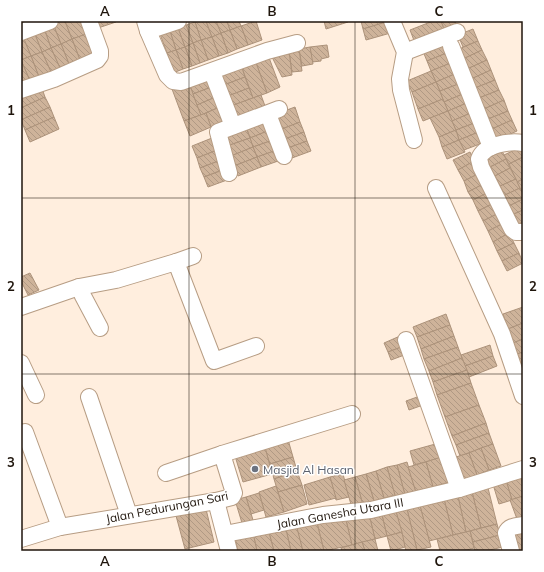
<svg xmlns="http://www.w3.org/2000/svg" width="544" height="572" font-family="Mulish,sans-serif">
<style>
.building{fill:url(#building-back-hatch);stroke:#ac927a}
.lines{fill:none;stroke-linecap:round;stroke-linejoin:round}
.minor-casing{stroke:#b79d84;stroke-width:18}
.minor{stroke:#fff;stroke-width:16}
.grid{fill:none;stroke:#1f150c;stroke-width:1;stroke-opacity:0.55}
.worship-dot{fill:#6b7280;stroke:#fff;stroke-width:1.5}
.labels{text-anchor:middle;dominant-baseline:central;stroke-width:3;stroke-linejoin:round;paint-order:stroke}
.worship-label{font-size:12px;fill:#5b616d;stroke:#fff;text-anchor:start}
.street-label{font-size:12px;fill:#1f150c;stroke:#fff}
.neatline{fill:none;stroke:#1f150c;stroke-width:1.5}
.grid-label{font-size:13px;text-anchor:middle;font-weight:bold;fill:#1f150c}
</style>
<defs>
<pattern id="building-back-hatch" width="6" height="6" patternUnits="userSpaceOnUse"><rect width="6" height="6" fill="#ceb39a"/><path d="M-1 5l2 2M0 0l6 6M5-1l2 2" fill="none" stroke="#b09984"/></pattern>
</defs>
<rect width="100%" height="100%" fill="#ffeede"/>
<g class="building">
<polygon points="61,21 65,21 72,39 61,44 53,24"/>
<polygon points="65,21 81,21 87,34 72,39"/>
<polygon points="96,21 116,21 116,22 98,28"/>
<polygon points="197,21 206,21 212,37 201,40 195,22"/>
<polygon points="206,21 216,21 221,33 212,37"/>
<polygon points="216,21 227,21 230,30 221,33"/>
<polygon points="227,21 239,21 241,26 230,30"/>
<polygon points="256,21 262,40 248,45 241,26"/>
<polygon points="324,21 348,21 348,22 326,29"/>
<polygon points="361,21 387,21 387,22 363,29"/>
<polygon points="389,21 394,32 366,40 363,29"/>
<polygon points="433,21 441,21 445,31 415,43 410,30"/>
<polygon points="441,21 455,21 457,26 445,31"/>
<polygon points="195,22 201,40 193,43 186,25"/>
<polygon points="53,24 61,44 51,48 44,28"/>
<polygon points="186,25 193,43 185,47 178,28"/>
<polygon points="241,26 248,45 237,49 230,30"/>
<polygon points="44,28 51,48 42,52 34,32"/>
<polygon points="178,28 185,47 176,50 170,31"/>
<polygon points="473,29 478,41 463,47 458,35"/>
<polygon points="230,30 237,49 228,53 221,33"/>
<polygon points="170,31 176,50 167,53 160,34"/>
<polygon points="34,32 42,52 31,56 23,37"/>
<polygon points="89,33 97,53 80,60 72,39"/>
<polygon points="221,33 228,53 219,56 212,37"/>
<polygon points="21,37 23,37 31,56 21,60"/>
<polygon points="212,37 219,56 208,60 201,40"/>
<polygon points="72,39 80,60 69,64 61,44"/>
<polygon points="201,40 208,60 200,63 193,43"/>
<polygon points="444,40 449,52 427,61 422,49"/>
<polygon points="478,41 482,50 463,59 459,49"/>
<polygon points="193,43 200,63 192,66 185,47"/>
<polygon points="61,44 69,64 60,68 51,48"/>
<polygon points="327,45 329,57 321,59 321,61 312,62 310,47"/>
<polygon points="185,47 192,66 183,69 176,50"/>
<polygon points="310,47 313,64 302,66 299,49"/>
<polygon points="51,48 60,68 51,72 42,52"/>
<polygon points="299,49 302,71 292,72 289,51"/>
<polygon points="176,50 183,69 173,73 167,53"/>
<polygon points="482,50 487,60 467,69 463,59"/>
<polygon points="289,51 292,75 282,77 270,53"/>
<polygon points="42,52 51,72 39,77 31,56"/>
<polygon points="449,52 453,62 431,71 427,61"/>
<polygon points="268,55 280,87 267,93 255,60"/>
<polygon points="31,56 39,77 30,81 21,60"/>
<polygon points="21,60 30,81 21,84"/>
<polygon points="255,60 267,93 253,98 241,65"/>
<polygon points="487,60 491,70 471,79 467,69"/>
<polygon points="453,62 457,73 436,82 431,71"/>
<polygon points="241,65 245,77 224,85 219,73"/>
<polygon points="491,70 495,80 475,88 471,79"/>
<polygon points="431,71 436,82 412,92 407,81"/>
<polygon points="457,73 461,83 440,91 436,82"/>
<polygon points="210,75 214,86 193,94 189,83"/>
<polygon points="245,77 249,88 228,96 224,85"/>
<polygon points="495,80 499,90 479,98 475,88"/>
<polygon points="436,82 443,99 418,109 412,92"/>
<polygon points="189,83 201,115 184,121 172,89"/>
<polygon points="461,83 465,93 444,102 440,91"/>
<polygon points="41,86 45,97 21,108 21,95"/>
<polygon points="214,86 218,96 197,105 193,94"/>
<polygon points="249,88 253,98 231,106 228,96"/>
<polygon points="499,90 504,100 484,109 479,98"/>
<polygon points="465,93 469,102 448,111 444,102"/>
<polygon points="261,95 265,106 236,117 231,106"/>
<polygon points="218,96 222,106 201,115 197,105"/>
<polygon points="45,97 50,107 21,120 21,108"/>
<polygon points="443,99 448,111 423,121 418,109"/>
<polygon points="504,100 508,111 488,119 484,109"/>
<polygon points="469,102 473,112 452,121 448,111"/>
<polygon points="222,106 228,121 211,127 206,113"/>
<polygon points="50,107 54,117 25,130 21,120"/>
<polygon points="295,107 300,122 282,129 276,114"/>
<polygon points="448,111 456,130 439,137 430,118"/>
<polygon points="508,111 512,120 492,129 488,119"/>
<polygon points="473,112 477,122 456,130 452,121"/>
<polygon points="206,113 211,127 190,136 184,121"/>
<polygon points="54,117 59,129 30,142 25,130"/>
<polygon points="266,119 270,130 250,138 246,126"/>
<polygon points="512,120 517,131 497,140 492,129"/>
<polygon points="300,122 304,132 285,139 282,129"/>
<polygon points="477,122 481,131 459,140 456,130"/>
<polygon points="245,125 250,138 227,146 222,133"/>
<polygon points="270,130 273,140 253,147 250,138"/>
<polygon points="456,130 459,140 442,147 439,137"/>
<polygon points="481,131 485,142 464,150 459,140"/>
<polygon points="304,132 307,141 288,148 285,139"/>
<polygon points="212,138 217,150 197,158 192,146"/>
<polygon points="250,138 253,147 231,156 227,146"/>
<polygon points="273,140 277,150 257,157 253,147"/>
<polygon points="459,140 465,152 447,159 442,147"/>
<polygon points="307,141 311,151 292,158 288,148"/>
<polygon points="253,147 257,157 234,166 231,156"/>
<polygon points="521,147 523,151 523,157 509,164 504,155"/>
<polygon points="217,150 221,160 200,168 197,158"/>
<polygon points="277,150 281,160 261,167 257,157"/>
<polygon points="502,151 506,159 490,167 487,158"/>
<polygon points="470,152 474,161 458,170 453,160"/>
<polygon points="257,157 261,167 238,176 234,166"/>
<polygon points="523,157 523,179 517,182 509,164"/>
<polygon points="506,159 510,168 495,176 490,167"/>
<polygon points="221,160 224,169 204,177 200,168"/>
<polygon points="474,161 480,173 464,181 458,170"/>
<polygon points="510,168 516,179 500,186 495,176"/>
<polygon points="223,170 227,180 208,187 204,177"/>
<polygon points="480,173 485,183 468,192 464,181"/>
<polygon points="516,179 520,188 505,195 500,186"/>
<polygon points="523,179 523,191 522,192 517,182"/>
<polygon points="485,183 489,192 473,200 468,192"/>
<polygon points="520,188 523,194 523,199 509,206 505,195"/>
<polygon points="489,192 494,203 478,211 473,200"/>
<polygon points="523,199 523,210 514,214 509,206"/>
<polygon points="494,203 499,213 483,221 478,211"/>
<polygon points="523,210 523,222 518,224 514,214"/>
<polygon points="499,213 504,223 488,231 483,221"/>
<polygon points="504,223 509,233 493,242 488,231"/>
<polygon points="509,233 514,243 497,251 493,242"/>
<polygon points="514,243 519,253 502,261 497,251"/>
<polygon points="519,253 523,263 507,271 502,261"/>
<polygon points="30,273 39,290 28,295 21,281 21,277"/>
<polygon points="523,307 523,323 508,329 503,314"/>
<polygon points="446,314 450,325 417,337 413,327"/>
<polygon points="523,323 523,339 513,343 508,329"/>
<polygon points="450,325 454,336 421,349 417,337"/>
<polygon points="400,336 404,346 388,352 384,343"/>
<polygon points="454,336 458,347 424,359 421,349"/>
<polygon points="523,339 523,352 517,354 513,343"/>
<polygon points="490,345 493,356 465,366 461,355"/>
<polygon points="404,346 407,354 391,360 388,352"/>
<polygon points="458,347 462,358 429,371 424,359"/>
<polygon points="523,352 523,363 521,364 517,354"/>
<polygon points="493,356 497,366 469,377 465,366"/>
<polygon points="462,358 467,370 433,382 429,371"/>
<polygon points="467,370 471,383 437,395 433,382"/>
<polygon points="471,383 479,405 445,417 437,395"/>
<polygon points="420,396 423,405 409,410 406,401"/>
<polygon points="479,405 486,423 452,436 445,417"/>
<polygon points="486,423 489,433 456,445 452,436"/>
<polygon points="489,433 493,444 460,456 456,445"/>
<polygon points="287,436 293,457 270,464 263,443"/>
<polygon points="439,443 443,457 414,465 410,451"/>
<polygon points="493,444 501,466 489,470 481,448"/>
<polygon points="265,447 272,474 243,482 235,456"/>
<polygon points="481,448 489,470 477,475 469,453"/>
<polygon points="469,453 477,475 464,480 456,457"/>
<polygon points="444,456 452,481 433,487 426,462"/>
<polygon points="293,457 297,471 274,479 270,464"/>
<polygon points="407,462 416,492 405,495 397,465"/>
<polygon points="426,462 433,487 416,492 408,467"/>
<polygon points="397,465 405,495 395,498 387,467"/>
<polygon points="387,467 395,495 384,498 376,471"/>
<polygon points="297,471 302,485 278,492 274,479"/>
<polygon points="376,471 384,498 374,501 366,474"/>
<polygon points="519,472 523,485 523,496 512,500 505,477"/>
<polygon points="343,474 349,497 336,500 330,477"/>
<polygon points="366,474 374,501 363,505 355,477"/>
<polygon points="330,477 336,498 309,505 304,485"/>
<polygon points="355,477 363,505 352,508 344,480"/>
<polygon points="505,477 512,500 499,504 492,481"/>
<polygon points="487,484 497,524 481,528 471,488"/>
<polygon points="302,485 307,504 284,512 278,492"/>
<polygon points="276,486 284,512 266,517 259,492"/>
<polygon points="471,488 481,528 466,532 457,492"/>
<polygon points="457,492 466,532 453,535 443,495"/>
<polygon points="259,493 264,510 251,514 246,497"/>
<polygon points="443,495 453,535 429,541 419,502"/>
<polygon points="523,496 523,517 517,519 510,500"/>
<polygon points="246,497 253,520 242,523 235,500"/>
<polygon points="419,502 431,547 417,550 406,505"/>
<polygon points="205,505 214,542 185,549 175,512"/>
<polygon points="406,505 417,550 415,551 406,551 395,508"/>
<polygon points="395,508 402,532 387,536 381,511"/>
<polygon points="381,511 387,536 375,539 369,514"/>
<polygon points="369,514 375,539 352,545 346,520"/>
<polygon points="345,516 352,545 324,551 317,523"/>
<polygon points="296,522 303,551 291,551 285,525"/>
<polygon points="317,523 324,551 303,551 297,528"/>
<polygon points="497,524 500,535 473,542 470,531"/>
<polygon points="285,525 291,551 274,551 268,529"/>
<polygon points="523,528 523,551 516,551 511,531"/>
<polygon points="268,529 274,551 257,551 253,533"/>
<polygon points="470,531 474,548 463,551 440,551 437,539"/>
<polygon points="402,532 405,547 391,551 387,536"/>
<polygon points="253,533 257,551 238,551 235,538"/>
<polygon points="500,535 503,547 485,551 475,551 473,542"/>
<polygon points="375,539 378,551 365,551 362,542"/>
<polygon points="362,542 365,551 342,551 341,548"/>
</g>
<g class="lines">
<defs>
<g id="minor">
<polyline points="145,21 148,31 178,21"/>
<polyline points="392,21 405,52 400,79 401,90 414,140"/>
<polyline points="148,31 167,75 173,81 181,82 267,51 297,43"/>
<polyline points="21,32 50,21"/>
<polyline points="451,46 491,147"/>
<polyline points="405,52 457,32"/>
<polyline points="212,72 233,126"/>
<polyline points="21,90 54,79 97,60 100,56 100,51 89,21"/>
<polyline points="268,114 284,156"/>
<path d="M 523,143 C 510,141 484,144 479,159 L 481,167 L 512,229 L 516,232 L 523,232"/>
<polyline points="229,173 218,132 279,109"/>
<polyline points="436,188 502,334 523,396"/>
<polyline points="176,262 193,256"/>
<polyline points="79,287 83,296 100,328"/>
<polyline points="21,307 79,287 116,280 176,262 214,361 256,346"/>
<polyline points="406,340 459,489"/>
<polyline points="21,363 36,395"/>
<polyline points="89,397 129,515"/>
<polyline points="25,432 60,527"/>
<polyline points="166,473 222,454"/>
<polyline points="216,501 229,551"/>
<polyline points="225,534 323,515 371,510 459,489 523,469"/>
<polyline points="21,539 60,527 216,501 232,497 234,493 222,454 352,414"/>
<path d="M 511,551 L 506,533 C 509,526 516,526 523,525"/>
</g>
</defs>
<use href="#minor" class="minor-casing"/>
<use href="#minor" class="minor"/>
</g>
<path class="grid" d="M 189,21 L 189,551M 355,21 L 355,551M 21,198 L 523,198M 21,374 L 523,374"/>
<circle class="worship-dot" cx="255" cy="469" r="4"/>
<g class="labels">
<g class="worship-label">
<text x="263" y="469">Masjid Al Hasan</text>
</g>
<g class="street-label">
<text transform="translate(167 507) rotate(-11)">Jalan Pedurungan Sari</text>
<text transform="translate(340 513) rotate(-10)">Jalan Ganesha Utara III</text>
</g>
</g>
<rect width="544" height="572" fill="none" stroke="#ffffff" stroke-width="44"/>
<rect x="22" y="22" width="500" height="528" class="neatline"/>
<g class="grid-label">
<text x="105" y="16">A</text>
<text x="272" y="16">B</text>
<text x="439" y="16">C</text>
<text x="11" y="115">1</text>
<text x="533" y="115">1</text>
<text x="11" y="291">2</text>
<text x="533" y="291">2</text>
<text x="11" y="467">3</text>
<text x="533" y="467">3</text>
<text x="105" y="566">A</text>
<text x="272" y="566">B</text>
<text x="439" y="566">C</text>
</g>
</svg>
